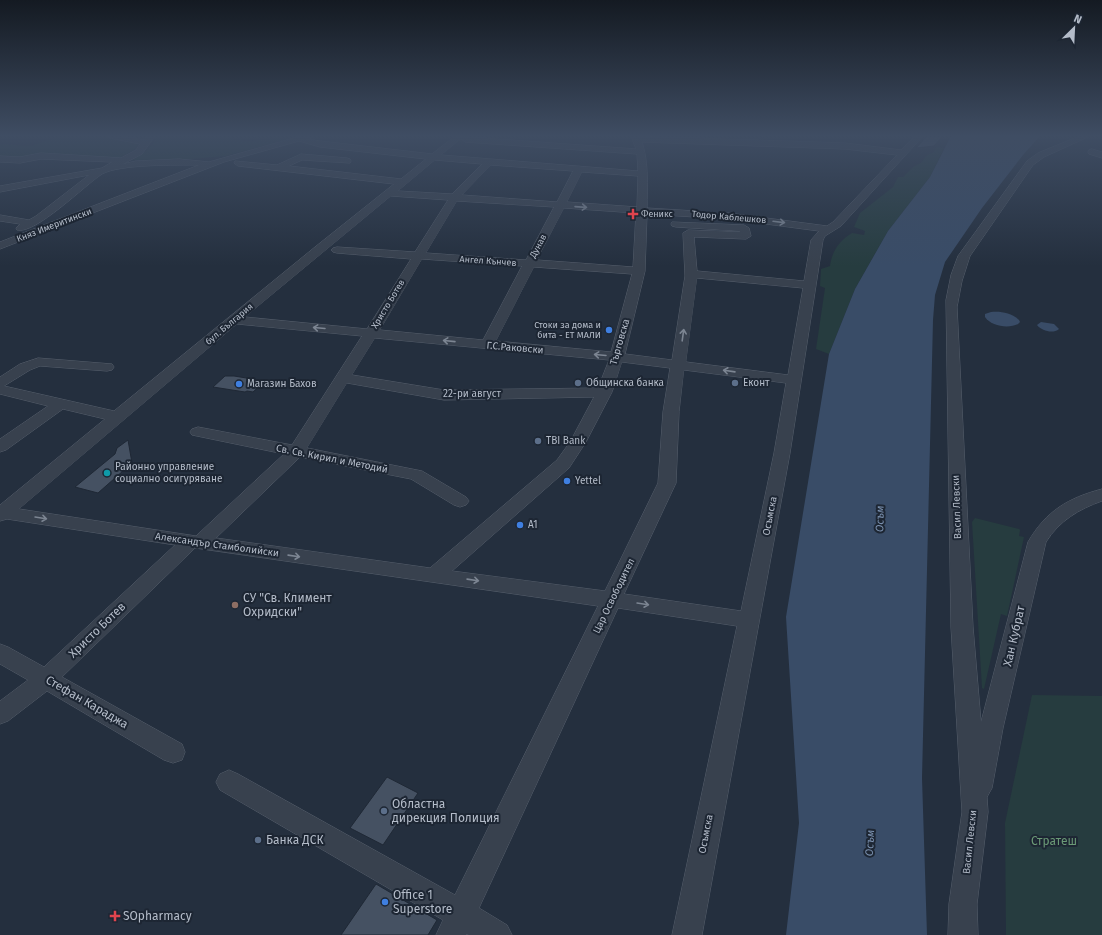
<svg xmlns="http://www.w3.org/2000/svg" width="1102" height="935" font-family="'Fira Sans',sans-serif">
<style>
.green{fill:#263c3f}
.water{fill:#394c67}
.building{fill:#455162;stroke:#1f2835}
.lines{fill:none;stroke-linecap:round;stroke-linejoin:round}
.minor-casing{stroke:#565f6c;stroke-width:1}
.minor{fill:#38414e;fill-rule:evenodd}
.oneway{stroke:#7c8592}
.health-dot{fill:#e0444e;stroke:#1d2633;stroke-width:1.5}
.shop-dot{fill:#3f7fe0;stroke:#1d2633;stroke-width:1.5}
.service-dot{fill:#5c6f8a;stroke:#1d2633;stroke-width:1.5}
.culture-dot{fill:#0f9aa8;stroke:#1d2633;stroke-width:1.5}
.education-dot{fill:#8d6e63;stroke:#1d2633;stroke-width:1.5}
.labels{text-anchor:middle;dominant-baseline:central;stroke-width:4;stroke-linejoin:round;paint-order:stroke}
.far-poi-label{font-size:9px;fill:#b4bcc9;stroke:#1d2633;text-anchor:start}
.far-street-label{font-size:9px;fill:#b4bcc9;stroke:#1d2633}
.street-label{font-size:10px;fill:#b4bcc9;stroke:#1d2633}
.poi-label{font-size:10px;fill:#b4bcc9;stroke:#1d2633;text-anchor:start}
.water-label{font-size:11px;font-style:italic;fill:#7c92b1;stroke:#1d2633}
.near-poi-label{font-size:12px;fill:#b4bcc9;stroke:#1d2633;text-anchor:start}
.near-street-label{font-size:12px;fill:#b4bcc9;stroke:#1d2633}
.near-park-label{font-size:12px;fill:#6b9a76;stroke:#1d2633}
</style>
<rect width="100%" height="100%" fill="#242f3e"/>
<g class="green">
<path d="M 60,136 C 75,136 130,134 138,145 L 135,149 L 119,158 L 0,157 L 0,144 L 30,146 Z"/>
<polygon points="157,136 233,136 234,140 241,139 242,142 272,139 272,137 281,137 289,139 225,156 191,159 133,160 145,152 152,145"/>
<path d="M 936,147 L 944,148 L 930,177 L 888,231 L 855,289 L 829,354 L 816,349 L 825,288 L 820,286 L 821,269 L 830,266 C 832,251 839,241 852,233 L 864,235 L 865,231 L 854,227 L 860,213 L 893,187 L 898,177 L 903,177 L 913,167 L 921,163 L 927,155 L 934,152 Z"/>
<polygon points="975,518 1019,529 1020,530 1019,536 1024,537 1007,616 1001,614 984,689 982,688 972,522"/>
<polygon points="1032,695 1102,696 1102,935 1006,935 1005,823"/>
</g>
<g class="water">
<polygon points="951,136 1040,136 1023,155 982,208 945,262 935,295 933,320 922,778 927,935 786,935 799,823 786,617 829,354 855,289 888,231 930,177"/>
<path d="M 991,312 C 1001,311 1012,313 1019,320 L 1020,322 L 1018,324 C 1008,329 991,326 985,317 L 985,314 Z"/>
<path d="M 1041,322 L 1054,324 L 1059,329 C 1053,334 1042,331 1037,325 Z"/>
</g>
<g class="building">
<polygon points="927,136 943,136 934,146 916,148"/>
<polygon points="225,376 234,376 265,381 253,392 247,391 245,392 213,387"/>
<polygon points="128,440 132,463 98,493 75,487 115,454 117,448"/>
<polygon points="387,777 418,793 383,845 350,828"/>
<polygon points="376,884 437,920 428,935 341,935"/>
</g>
<g class="lines">
<defs>
<g id="minor">
<path d="M 109,136 L 123,136 L 144,140 L 147,136 L 155,136 L 142,154 L 123,164 L 136,161 L 179,159 L 209,162 L 301,136 L 313,136 L 312,138 L 308,139 L 320,141 L 432,154 L 455,136 L 636,149 L 632,139 L 632,136 L 845,143 L 901,150 L 915,136 L 923,136 L 841,226 L 825,236 L 823,240 L 790,453 L 702,935 L 672,935 L 737,626 L 618,608 L 479,908 L 507,925 L 512,935 L 469,935 L 467,934 L 466,935 L 436,935 L 443,920 L 220,790 L 216,782 L 220,774 L 229,770 L 238,774 L 455,895 L 598,606 L 195,548 L 62,677 L 182,744 L 185,752 L 182,760 L 173,763 L 164,760 L 47,691 L 8,721 L 0,724 L 0,701 L 28,680 L 0,664 L 0,644 L 8,647 L 44,667 L 175,545 L 7,519 L 0,521 L 0,505 L 105,419 L 63,409 L 6,450 L 0,452 L 0,439 L 48,406 L 0,394 L 0,377 L 20,364 L 38,358 L 112,364 L 114,367 L 112,370 L 107,371 L 40,366 L 30,370 L 4,386 L 114,411 L 315,247 L 394,184 L 238,166 L 234,163 L 235,161 L 277,165 L 301,154 L 347,158 L 350,159 L 351,161 L 350,163 L 302,160 L 289,166 L 401,179 L 426,159 L 320,147 L 299,141 L 224,162 L 0,249 L 0,242 L 199,165 C 177,165 120,164 102,174 C 85,185 35,235 17,230 L 16,228 L 20,224 L 0,221 L 0,215 L 29,220 L 36,216 L 89,175 L 0,192 L 0,186 L 102,168 L 112,162 L 41,159 L 20,163 L 0,162 L 0,156 L 20,157 L 41,153 L 121,158 L 136,150 L 140,144 L 110,138 ZM 461,139 L 465,142 L 637,154 L 638,171 L 441,155 ZM 642,142 L 845,149 L 897,155 L 833,222 L 827,226 L 728,213 L 724,214 L 723,216 L 728,219 L 819,231 L 811,240 L 804,281 L 697,271 L 694,237 L 746,239 L 751,236 L 749,228 L 744,225 L 672,222 L 671,224 L 672,226 L 676,227 L 739,231 L 740,232 L 688,230 L 683,233 L 685,276 L 672,360 L 625,354 L 645,271 L 647,214 L 695,217 L 700,214 L 695,211 L 647,208 C 647,185 649,163 642,142 ZM 435,160 L 482,164 L 452,194 L 398,191 ZM 491,165 L 573,171 L 557,202 L 462,195 ZM 582,172 L 638,176 L 637,207 L 567,202 ZM 391,196 L 448,200 L 415,252 L 337,247 L 333,248 L 331,250 L 333,252 L 337,253 L 411,259 L 367,329 L 245,317 ZM 457,201 L 554,207 L 526,260 L 426,253 ZM 564,208 L 636,213 L 633,267 L 537,260 ZM 422,259 L 522,266 L 483,340 L 380,330 ZM 534,267 L 632,274 L 611,352 L 496,341 ZM 697,278 L 803,288 L 788,375 L 686,362 ZM 237,324 L 362,336 L 292,445 L 198,427 L 192,429 L 190,432 L 192,435 L 284,454 L 196,536 L 19,509 ZM 375,338 L 609,360 L 598,388 L 444,390 L 352,375 ZM 622,362 L 670,368 L 663,412 L 658,483 L 605,591 L 452,571 L 569,468 L 586,442 L 612,392 ZM 684,370 L 786,383 L 774,453 L 741,611 L 624,594 L 676,483 L 679,412 ZM 347,383 L 444,400 L 594,397 L 570,442 L 557,460 L 430,568 L 216,538 L 300,457 L 411,479 L 454,505 L 460,507 L 466,505 L 469,501 L 466,497 L 422,471 L 307,448 Z"/>
<path d="M 1080,136 L 1090,136 L 1044,157 L 1033,165 L 970,256 L 962,281 L 957,307 L 973,627 L 981,722 L 1028,542 C 1046,511 1068,498 1102,489 L 1102,501 C 1079,509 1059,521 1046,542 L 1003,728 L 992,788 L 987,797 L 988,812 L 977,904 L 978,935 L 948,935 L 949,904 L 962,812 L 951,627 L 946,300 L 951,275 L 958,256 L 1027,161 L 1038,153 Z"/>
<polygon points="1092,149 1102,152 1102,158 1089,154 1088,152 1089,150"/>
</g>
</defs>
<use href="#minor" class="minor-casing"/>
<use href="#minor" class="minor"/>
</g>
<defs><path id="oneway-shaft" d="M-6 0H5M1.5-3L5.5 0L1.5 3" fill="none" stroke-width="1.6" stroke-linecap="round" stroke-linejoin="round"/></defs>
<g class="oneway">
<use href="#oneway-shaft" transform="translate(581 207) rotate(4)"/>
<use href="#oneway-shaft" transform="translate(779 222) rotate(7)"/>
<use href="#oneway-shaft" transform="translate(319 328) rotate(-175)"/>
<use href="#oneway-shaft" transform="translate(683 335) rotate(-82)"/>
<use href="#oneway-shaft" transform="translate(449 341) rotate(-174)"/>
<use href="#oneway-shaft" transform="translate(600 355) rotate(-175)"/>
<use href="#oneway-shaft" transform="translate(729 371) rotate(-172)"/>
<use href="#oneway-shaft" transform="translate(41 518) rotate(9)"/>
<use href="#oneway-shaft" transform="translate(294 556) rotate(8)"/>
<use href="#oneway-shaft" transform="translate(473 580) rotate(8)"/>
<use href="#oneway-shaft" transform="translate(643 604) rotate(9)"/>
</g>
<linearGradient id="sky" x2="0" y2="1"><stop stop-color="#141a22"/><stop offset="0.51" stop-color="#3f4d63"/><stop offset="1" stop-color="#3f4d63" stop-opacity="0"/></linearGradient>
<rect width="1102" height="266" fill="url(#sky)"/>
<g class="health-dot">
<path d="M631 208h4v4h4v4h-4v4h-4v-4h-4v-4h4z"/>
<path d="M113 910h4v4h4v4h-4v4h-4v-4h-4v-4h4z"/>
</g>
<g class="shop-dot">
<circle cx="609" cy="330" r="4"/>
<circle cx="239" cy="384" r="4"/>
<circle cx="567" cy="481" r="4"/>
<circle cx="520" cy="525" r="4"/>
<circle cx="385" cy="902" r="4"/>
</g>
<g class="service-dot">
<circle cx="578" cy="383" r="4"/>
<circle cx="735" cy="383" r="4"/>
<circle cx="538" cy="441" r="4"/>
<circle cx="384" cy="811" r="4"/>
<circle cx="258" cy="840" r="4"/>
</g>
<circle class="culture-dot" cx="107" cy="473" r="4"/>
<circle class="education-dot" cx="235" cy="605" r="4"/>
<g class="labels">
<g class="far-poi-label">
<text x="641" y="214">Феникс</text>
<text x="601" y="325" text-anchor="end">Стоки за дома и<tspan x="601" dy="10">бита - ЕТ МАЛИ</tspan></text>
</g>
<g class="far-street-label">
<text transform="translate(729 217) rotate(5)">Тодор Каблешков</text>
<text transform="translate(54 225) rotate(-21)">Княз Имеритински</text>
<text transform="translate(538 246) rotate(-62)">Дунав</text>
<text transform="translate(488 261) rotate(4)">Ангел Кънчев</text>
<text transform="translate(388 304) rotate(-59)">Христо Ботев</text>
<text transform="translate(229 324) rotate(-40)">бул. България</text>
</g>
<g class="street-label">
<text transform="translate(620 342) rotate(-74)">Търговска</text>
<text transform="translate(515 348) rotate(5)">Г.С.Раковски</text>
<text x="472" y="394">22-ри август</text>
<text transform="translate(332 459) rotate(11)">Св. Св. Кирил и Методий</text>
<text transform="translate(957 507) rotate(-92)">Васил Левски</text>
<text transform="translate(770 516) rotate(-79)">Осъмска</text>
<text transform="translate(217 545) rotate(8)">Александър Стамболийски</text>
<text transform="translate(614 596) rotate(-64)">Цар Освободител</text>
<text transform="translate(706 834) rotate(-79)">Осъмска</text>
<text transform="translate(970 842) rotate(-84)">Васил Левски</text>
</g>
<g class="poi-label">
<text x="586" y="383">Общинска банка</text>
<text x="743" y="383">Еконт</text>
<text x="247" y="384">Магазин Бахов</text>
<text x="546" y="441">TBI Bank</text>
<text x="115" y="467">Районно управление<tspan x="115" dy="12">социално осигуряване</tspan></text>
<text x="575" y="481">Yettel</text>
<text x="528" y="525">A1</text>
</g>
<g class="water-label">
<text transform="translate(880 519) rotate(-89)">Осъм</text>
<text transform="translate(870 843) rotate(-87)">Осъм</text>
</g>
<g class="near-poi-label">
<text x="243" y="598">СУ "Св. Климент<tspan x="243" dy="14">Охридски"</tspan></text>
<text x="392" y="804">Областна<tspan x="392" dy="14">дирекция Полиция</tspan></text>
<text x="266" y="840">Банка ДСК</text>
<text x="393" y="895">Office 1<tspan x="393" dy="14">Superstore</tspan></text>
<text x="123" y="916">SOpharmacy</text>
</g>
<g class="near-street-label">
<text transform="translate(97 630) rotate(-44)">Христо Ботев</text>
<text transform="translate(1014 636) rotate(-77)">Хан Кубрат</text>
<text transform="translate(87 702) rotate(30)">Стефан Караджа</text>
</g>
<g class="near-park-label">
<text x="1054" y="841">Стратеш</text>
</g>
</g>
<g transform="translate(1074 28) rotate(24)" stroke="#1d2633" stroke-width="3" paint-order="stroke">
<path d="M0-3L7 15L0 10L-7 15Z" fill="#b4bcc9"/>
<text y="-6" font-size="11" font-weight="bold" text-anchor="middle" fill="#b4bcc9">N</text>
</g>
</svg>
